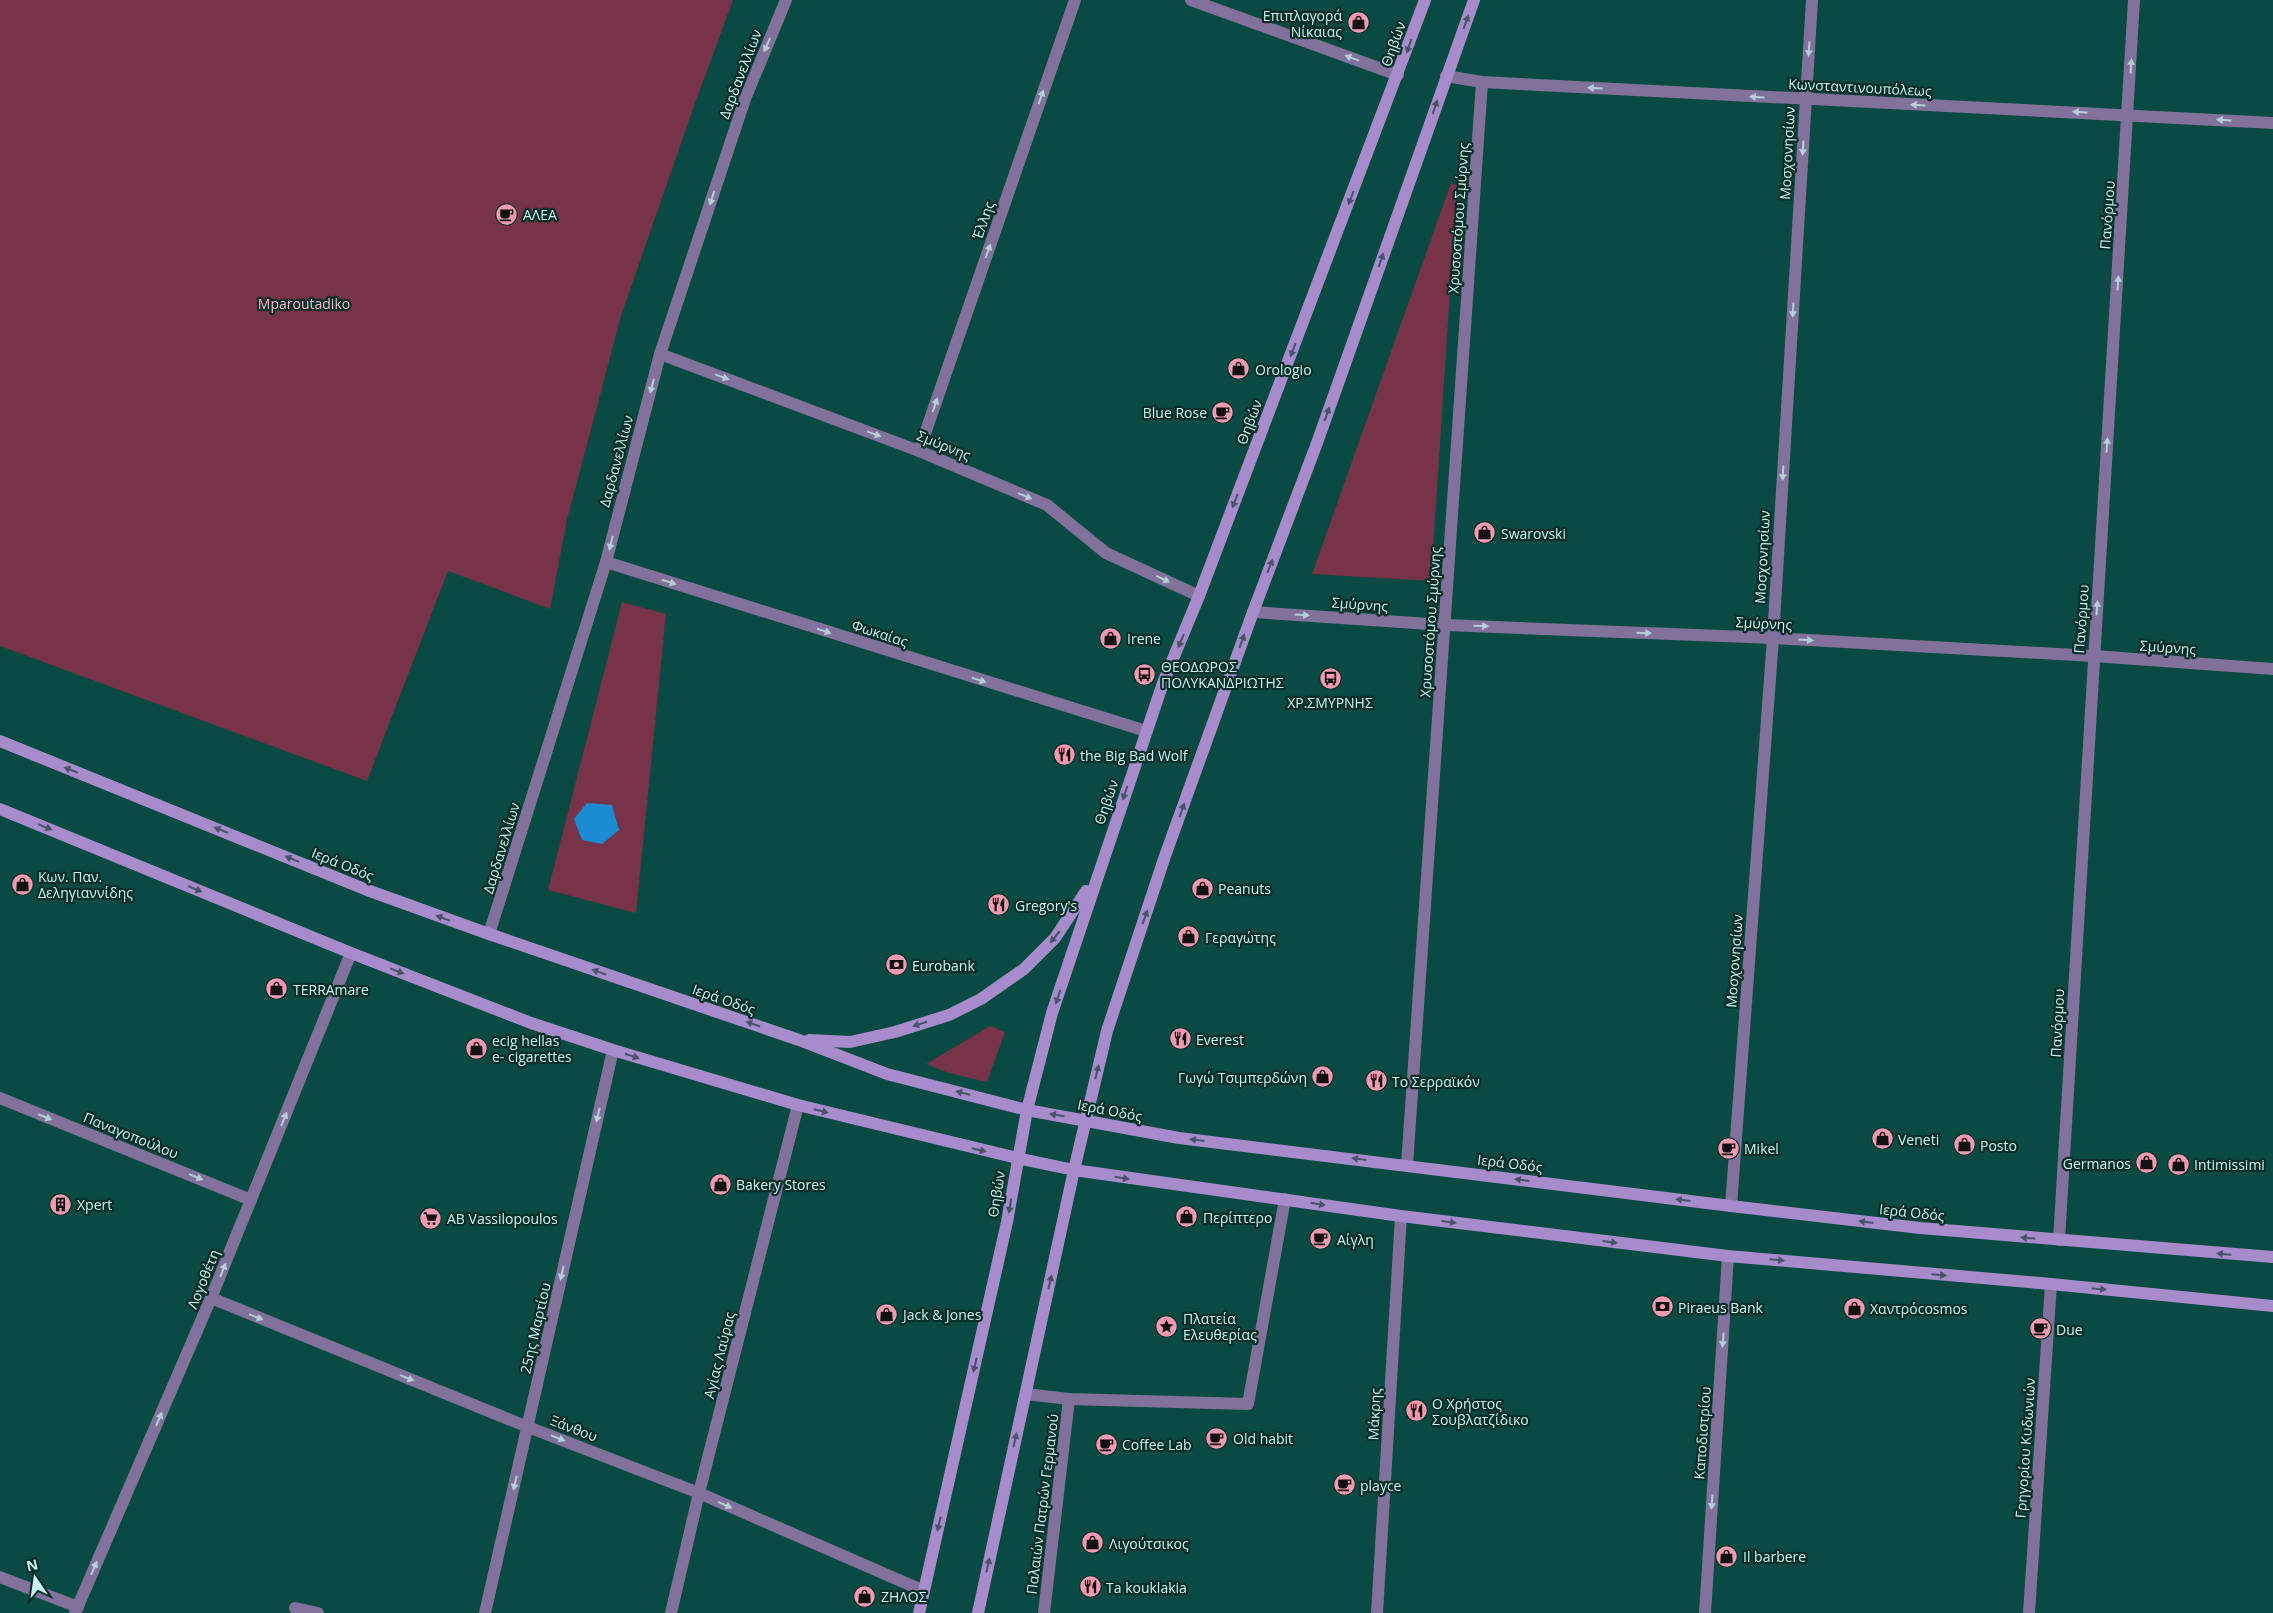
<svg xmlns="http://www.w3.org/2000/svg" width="2273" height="1613" font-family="'Open Sans',sans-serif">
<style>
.green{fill:#773347}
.water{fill:#1b8cd3}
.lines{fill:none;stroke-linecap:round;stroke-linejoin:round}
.street{stroke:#82719a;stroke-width:12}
.secondary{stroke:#a78bcb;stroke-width:12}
.oneway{fill:#48536a}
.oneway2{fill:#b2d0d6}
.labels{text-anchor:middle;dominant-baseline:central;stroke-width:4.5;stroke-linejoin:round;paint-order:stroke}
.poi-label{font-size:14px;fill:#c7f8f0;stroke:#092d29;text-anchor:start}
.street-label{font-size:14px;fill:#c7f8f0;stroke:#092d29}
.park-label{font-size:14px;fill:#f7bdca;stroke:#092d29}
</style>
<rect width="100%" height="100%" fill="#094a43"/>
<g class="green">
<polygon points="0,0 733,0 693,109 621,316 567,520 550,609 448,571 367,781 0,646"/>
<polygon points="1451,183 1457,185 1431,581 1312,574"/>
<polygon points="622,602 666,614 636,913 548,890"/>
<polygon points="990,1026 1005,1032 987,1082 949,1073 926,1064"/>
</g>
<polygon class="water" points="587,803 612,805 619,830 602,844 582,840 574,819"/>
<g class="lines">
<g class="street">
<polyline points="1191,0 1398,75"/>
<polyline points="1446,76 1482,82 2273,123"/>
<polyline points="660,354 919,451 1047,505 1106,553 1199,596"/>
<polyline points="919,451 1075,0"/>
<polyline points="606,562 1146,731"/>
<polyline points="1253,612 1445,625 1773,638 2094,656 2273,669"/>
<polyline points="489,934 606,562 660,354 745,99 786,0"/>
<polyline points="0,1098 251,1200"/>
<polyline points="1407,1165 1482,82"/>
<polyline points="1731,1206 1773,638 1812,0"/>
<polyline points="2059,1240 2134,0"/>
<polyline points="211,1298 528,1427 699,1493 924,1591"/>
<polyline points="1026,1394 1069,1399 1248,1404 1285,1199"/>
<polyline points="0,1577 78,1607"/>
<polyline points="295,1608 318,1613"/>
<polyline points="75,1613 211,1298 351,953"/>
<polyline points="485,1613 613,1050"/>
<polyline points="671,1613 699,1493 798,1105"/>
<polyline points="1044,1613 1069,1399"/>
<polyline points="1377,1613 1401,1216"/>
<polyline points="1705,1613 1728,1256"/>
<polyline points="2029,1613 2051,1284"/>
</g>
<g class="secondary">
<polyline points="0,741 367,890 489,934 799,1040 887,1074 1027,1110 1179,1138 1731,1206 1920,1228 2273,1257"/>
<polyline points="0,809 351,953 531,1023 613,1050 798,1105 1017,1158 1074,1170 1401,1216 1728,1256 2051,1284 2273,1306"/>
<polyline points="809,1040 850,1042 895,1032 949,1015 981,999 1024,969 1055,938 1086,891"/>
<polyline points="919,1613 1007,1222 1027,1110 1052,1013 1163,683 1199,596 1425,0"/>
<polyline points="978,1613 1074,1170 1107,1031 1165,856 1253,612 1317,443 1474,0"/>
</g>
</g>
<defs><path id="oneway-solid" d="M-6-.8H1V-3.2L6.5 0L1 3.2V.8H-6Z" transform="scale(1.25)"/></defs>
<g class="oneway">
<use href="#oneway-solid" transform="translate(1466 22) rotate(-70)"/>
<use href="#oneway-solid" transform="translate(1409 46) rotate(110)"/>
<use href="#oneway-solid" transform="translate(1435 107) rotate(-71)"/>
<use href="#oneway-solid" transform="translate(1351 198) rotate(111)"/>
<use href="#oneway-solid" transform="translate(1381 260) rotate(-71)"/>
<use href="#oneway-solid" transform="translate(1293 350) rotate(111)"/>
<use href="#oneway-solid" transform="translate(1327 414) rotate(-71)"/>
<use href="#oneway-solid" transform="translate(1235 501) rotate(111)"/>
<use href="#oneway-solid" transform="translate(1270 566) rotate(-69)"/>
<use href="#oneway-solid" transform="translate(1181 641) rotate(113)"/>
<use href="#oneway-solid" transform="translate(1242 641) rotate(-70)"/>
<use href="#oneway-solid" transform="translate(71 770) rotate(-158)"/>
<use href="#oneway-solid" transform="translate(1125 793) rotate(109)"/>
<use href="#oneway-solid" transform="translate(1182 810) rotate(-70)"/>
<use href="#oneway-solid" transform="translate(45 827) rotate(22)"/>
<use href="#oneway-solid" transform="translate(221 830) rotate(-158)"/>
<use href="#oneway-solid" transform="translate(292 859) rotate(-157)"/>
<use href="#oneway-solid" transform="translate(195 889) rotate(22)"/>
<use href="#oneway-solid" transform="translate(1145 917) rotate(-71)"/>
<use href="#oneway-solid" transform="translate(443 918) rotate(-160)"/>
<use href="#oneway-solid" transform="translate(1055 937) rotate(130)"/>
<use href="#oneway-solid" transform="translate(397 971) rotate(21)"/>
<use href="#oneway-solid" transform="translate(599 972) rotate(-161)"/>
<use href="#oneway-solid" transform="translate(1058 997) rotate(108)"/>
<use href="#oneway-solid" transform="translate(753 1024) rotate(-161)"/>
<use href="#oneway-solid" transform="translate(920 1024) rotate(163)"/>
<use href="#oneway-solid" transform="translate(632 1056) rotate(17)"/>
<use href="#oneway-solid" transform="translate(1097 1072) rotate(-77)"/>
<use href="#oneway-solid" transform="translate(963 1093) rotate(-166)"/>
<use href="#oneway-solid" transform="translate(821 1111) rotate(14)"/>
<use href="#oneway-solid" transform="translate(1057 1115) rotate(-171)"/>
<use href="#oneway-solid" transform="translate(1197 1140) rotate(-173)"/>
<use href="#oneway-solid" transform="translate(979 1150) rotate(13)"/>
<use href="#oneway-solid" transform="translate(1359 1159) rotate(-173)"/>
<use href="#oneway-solid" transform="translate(1122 1178) rotate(9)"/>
<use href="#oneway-solid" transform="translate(1522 1180) rotate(-173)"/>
<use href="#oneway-solid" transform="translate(1683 1200) rotate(-173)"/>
<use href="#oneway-solid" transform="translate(1318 1204) rotate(9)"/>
<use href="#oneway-solid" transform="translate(1010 1206) rotate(99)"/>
<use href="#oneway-solid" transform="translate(1449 1222) rotate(7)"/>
<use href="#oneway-solid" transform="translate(1866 1222) rotate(-173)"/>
<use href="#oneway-solid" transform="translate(2028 1238) rotate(-175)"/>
<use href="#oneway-solid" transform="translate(1610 1242) rotate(7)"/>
<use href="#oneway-solid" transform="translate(2224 1254) rotate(-175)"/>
<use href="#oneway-solid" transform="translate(1777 1260) rotate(5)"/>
<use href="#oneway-solid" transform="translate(1939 1275) rotate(5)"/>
<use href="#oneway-solid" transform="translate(1050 1282) rotate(-77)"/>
<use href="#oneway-solid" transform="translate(2099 1289) rotate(6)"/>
<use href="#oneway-solid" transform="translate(975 1365) rotate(103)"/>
<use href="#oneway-solid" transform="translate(1015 1440) rotate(-78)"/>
<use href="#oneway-solid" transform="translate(939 1524) rotate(103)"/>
<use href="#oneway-solid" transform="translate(988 1565) rotate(-78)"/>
</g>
<g class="oneway2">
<use href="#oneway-solid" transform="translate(767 45) rotate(113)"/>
<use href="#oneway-solid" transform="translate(1809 49) rotate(94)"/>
<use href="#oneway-solid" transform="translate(1352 58) rotate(-160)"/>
<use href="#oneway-solid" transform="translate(2131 66) rotate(-87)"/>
<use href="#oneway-solid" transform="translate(1595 88) rotate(-177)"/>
<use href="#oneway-solid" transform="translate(1041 97) rotate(-71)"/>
<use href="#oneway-solid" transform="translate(1757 97) rotate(-177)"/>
<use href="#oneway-solid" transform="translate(1918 105) rotate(-177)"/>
<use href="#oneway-solid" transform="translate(2080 112) rotate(-177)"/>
<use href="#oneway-solid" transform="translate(2224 120) rotate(-177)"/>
<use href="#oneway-solid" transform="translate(1803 148) rotate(93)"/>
<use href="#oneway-solid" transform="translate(712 198) rotate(108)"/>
<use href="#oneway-solid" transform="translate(988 251) rotate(-71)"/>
<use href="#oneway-solid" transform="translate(2118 283) rotate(-86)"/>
<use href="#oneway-solid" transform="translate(1793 310) rotate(93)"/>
<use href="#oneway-solid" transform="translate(722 377) rotate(20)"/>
<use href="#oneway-solid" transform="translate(652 386) rotate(105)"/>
<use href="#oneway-solid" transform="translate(935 405) rotate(-71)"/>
<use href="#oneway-solid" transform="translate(874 434) rotate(20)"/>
<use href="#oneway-solid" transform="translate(2107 445) rotate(-86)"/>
<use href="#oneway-solid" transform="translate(1783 473) rotate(93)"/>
<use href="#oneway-solid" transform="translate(1025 496) rotate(23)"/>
<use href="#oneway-solid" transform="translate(611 543) rotate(103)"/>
<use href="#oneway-solid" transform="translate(1163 579) rotate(25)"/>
<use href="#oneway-solid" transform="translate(669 582) rotate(18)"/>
<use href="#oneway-solid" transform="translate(2097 608) rotate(-86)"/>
<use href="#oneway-solid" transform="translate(1302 615) rotate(4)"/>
<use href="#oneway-solid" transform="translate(1481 626) rotate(2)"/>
<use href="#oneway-solid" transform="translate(824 631) rotate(18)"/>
<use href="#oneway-solid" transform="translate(1644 633) rotate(2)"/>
<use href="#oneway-solid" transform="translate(1806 640) rotate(3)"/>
<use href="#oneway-solid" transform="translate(979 680) rotate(17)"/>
<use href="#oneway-solid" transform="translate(598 1115) rotate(103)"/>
<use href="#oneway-solid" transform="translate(45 1117) rotate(22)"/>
<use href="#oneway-solid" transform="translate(284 1119) rotate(-68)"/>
<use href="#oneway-solid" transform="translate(196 1177) rotate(22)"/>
<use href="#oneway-solid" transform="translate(223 1270) rotate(-68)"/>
<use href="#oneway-solid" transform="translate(562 1273) rotate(103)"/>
<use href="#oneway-solid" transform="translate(256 1317) rotate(22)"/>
<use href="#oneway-solid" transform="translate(1723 1340) rotate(94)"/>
<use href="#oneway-solid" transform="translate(407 1378) rotate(22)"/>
<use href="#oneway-solid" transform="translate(159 1419) rotate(-67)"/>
<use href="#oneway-solid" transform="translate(558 1438) rotate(21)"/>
<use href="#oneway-solid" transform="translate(515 1483) rotate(103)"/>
<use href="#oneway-solid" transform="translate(1712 1502) rotate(94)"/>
<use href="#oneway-solid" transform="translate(725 1505) rotate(24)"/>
<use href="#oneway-solid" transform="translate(94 1568) rotate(-67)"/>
</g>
<defs>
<symbol id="shop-disc" viewBox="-11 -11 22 22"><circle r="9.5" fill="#f29ab0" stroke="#092d29"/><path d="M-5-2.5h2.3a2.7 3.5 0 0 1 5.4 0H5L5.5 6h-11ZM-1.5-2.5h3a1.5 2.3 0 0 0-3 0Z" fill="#111"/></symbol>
<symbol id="cafe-disc" viewBox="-11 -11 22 22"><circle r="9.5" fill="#f29ab0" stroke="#092d29"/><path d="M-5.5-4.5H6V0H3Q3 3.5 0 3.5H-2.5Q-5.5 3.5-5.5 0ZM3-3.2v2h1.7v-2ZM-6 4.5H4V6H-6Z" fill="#111"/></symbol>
<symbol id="bus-disc" viewBox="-11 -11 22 22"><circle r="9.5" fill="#f29ab0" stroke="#092d29"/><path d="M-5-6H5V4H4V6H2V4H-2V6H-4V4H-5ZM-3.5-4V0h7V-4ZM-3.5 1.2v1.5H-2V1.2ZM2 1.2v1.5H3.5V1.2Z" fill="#111"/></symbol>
<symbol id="restaurant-disc" viewBox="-11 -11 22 22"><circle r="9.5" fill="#f29ab0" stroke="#092d29"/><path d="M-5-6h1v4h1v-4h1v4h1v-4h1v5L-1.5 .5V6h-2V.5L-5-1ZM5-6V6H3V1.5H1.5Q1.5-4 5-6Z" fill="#111"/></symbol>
<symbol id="bank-disc" viewBox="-11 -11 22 22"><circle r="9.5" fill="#f29ab0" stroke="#092d29"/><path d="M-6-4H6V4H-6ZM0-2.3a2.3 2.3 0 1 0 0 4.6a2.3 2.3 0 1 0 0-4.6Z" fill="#111"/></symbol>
<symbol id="building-disc" viewBox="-11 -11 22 22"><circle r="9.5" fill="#f29ab0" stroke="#092d29"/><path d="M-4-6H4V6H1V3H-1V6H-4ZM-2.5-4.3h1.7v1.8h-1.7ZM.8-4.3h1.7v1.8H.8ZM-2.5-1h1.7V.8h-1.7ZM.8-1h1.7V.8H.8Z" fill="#111"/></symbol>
<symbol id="supermarket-disc" viewBox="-11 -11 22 22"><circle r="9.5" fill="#f29ab0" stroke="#092d29"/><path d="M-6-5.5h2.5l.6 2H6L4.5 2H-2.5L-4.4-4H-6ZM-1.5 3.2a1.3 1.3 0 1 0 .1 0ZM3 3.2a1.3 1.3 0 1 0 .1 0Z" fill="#111"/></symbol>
<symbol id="sight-disc" viewBox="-11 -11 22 22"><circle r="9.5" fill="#f29ab0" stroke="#092d29"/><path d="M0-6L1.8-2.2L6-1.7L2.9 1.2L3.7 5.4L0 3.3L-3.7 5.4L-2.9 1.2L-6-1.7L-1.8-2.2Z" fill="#111"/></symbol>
</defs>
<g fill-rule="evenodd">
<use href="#shop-disc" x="1346" y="10" width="25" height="25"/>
<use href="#cafe-disc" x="494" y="202" width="25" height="25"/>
<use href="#shop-disc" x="1226" y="356" width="25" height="25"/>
<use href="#cafe-disc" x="1210" y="400" width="25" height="25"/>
<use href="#shop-disc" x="1472" y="520" width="25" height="25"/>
<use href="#shop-disc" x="1098" y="626" width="25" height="25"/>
<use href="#bus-disc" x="1132" y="662" width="25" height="25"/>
<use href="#bus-disc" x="1318" y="666" width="25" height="25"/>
<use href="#restaurant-disc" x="1052" y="742" width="25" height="25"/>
<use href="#shop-disc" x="10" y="872" width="25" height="25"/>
<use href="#shop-disc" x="1190" y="876" width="25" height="25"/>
<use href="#restaurant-disc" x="986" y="892" width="25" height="25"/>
<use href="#shop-disc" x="1176" y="924" width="25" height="25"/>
<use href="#bank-disc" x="884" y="952" width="25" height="25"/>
<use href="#shop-disc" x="264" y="976" width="25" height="25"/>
<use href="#restaurant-disc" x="1168" y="1026" width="25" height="25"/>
<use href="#shop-disc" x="464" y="1036" width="25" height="25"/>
<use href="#shop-disc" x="1310" y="1064" width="25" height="25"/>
<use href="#restaurant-disc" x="1364" y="1068" width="25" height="25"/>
<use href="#shop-disc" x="1870" y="1126" width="25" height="25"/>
<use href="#shop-disc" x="1952" y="1132" width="25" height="25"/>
<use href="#cafe-disc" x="1716" y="1136" width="25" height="25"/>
<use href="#shop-disc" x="2134" y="1150" width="25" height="25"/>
<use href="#shop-disc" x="2166" y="1152" width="25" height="25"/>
<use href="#shop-disc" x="708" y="1172" width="25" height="25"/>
<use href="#building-disc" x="48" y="1192" width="25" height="25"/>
<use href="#shop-disc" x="1174" y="1204" width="25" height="25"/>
<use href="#supermarket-disc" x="418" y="1206" width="25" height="25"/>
<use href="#cafe-disc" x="1308" y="1226" width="25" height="25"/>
<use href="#bank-disc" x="1650" y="1294" width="25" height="25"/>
<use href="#shop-disc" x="1842" y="1296" width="25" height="25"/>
<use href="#shop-disc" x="874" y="1302" width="25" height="25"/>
<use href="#sight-disc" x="1154" y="1314" width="25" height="25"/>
<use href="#cafe-disc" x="2028" y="1316" width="25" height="25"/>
<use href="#restaurant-disc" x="1404" y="1398" width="25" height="25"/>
<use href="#cafe-disc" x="1204" y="1426" width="25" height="25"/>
<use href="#cafe-disc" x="1094" y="1432" width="25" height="25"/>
<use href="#cafe-disc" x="1332" y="1472" width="25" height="25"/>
<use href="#shop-disc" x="1080" y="1530" width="25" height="25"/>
<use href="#shop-disc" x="1714" y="1544" width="25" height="25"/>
<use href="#restaurant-disc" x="1078" y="1574" width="25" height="25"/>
<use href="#shop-disc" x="852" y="1584" width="25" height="25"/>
</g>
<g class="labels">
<g class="poi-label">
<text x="1342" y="15" text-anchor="end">Επιπλαγορά<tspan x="1342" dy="16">Νίκαιας</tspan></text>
<text x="523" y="214">ΑΛΕΑ</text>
<text x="1255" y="369">Orologio</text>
<text x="1207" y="412" text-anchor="end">Blue Rose</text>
<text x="1501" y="533">Swarovski</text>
<text x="1127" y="638">Irene</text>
<text x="1161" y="666">ΘΕΟΔΩΡΟΣ<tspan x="1161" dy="16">ΠΟΛΥΚΑΝΔΡΙΩΤΗΣ</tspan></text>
<text x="1330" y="702" text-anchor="middle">ΧΡ.ΣΜΥΡΝΗΣ</text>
<text x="1080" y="755">the Big Bad Wolf</text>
<text x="38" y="876">Κων. Παν.<tspan x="38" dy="16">Δεληγιαννίδης</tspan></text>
<text x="1218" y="888">Peanuts</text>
<text x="1015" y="905">Gregory's</text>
<text x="1205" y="937">Γεραγώτης</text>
<text x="912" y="965">Eurobank</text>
<text x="293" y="989">TERRAmare</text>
<text x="1196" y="1039">Everest</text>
<text x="492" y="1040">ecig hellas<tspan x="492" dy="16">e- cigarettes</tspan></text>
<text x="1307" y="1077" text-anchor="end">Γωγώ Τσιμπερδώνη</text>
<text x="1392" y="1081">Το Σερραϊκόν</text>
<text x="1898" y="1139">Veneti</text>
<text x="1980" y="1145">Posto</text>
<text x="1744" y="1148">Mikel</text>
<text x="2131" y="1163" text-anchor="end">Germanos</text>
<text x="2194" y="1164">Intimissimi</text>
<text x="736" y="1184">Bakery Stores</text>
<text x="77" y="1204">Xpert</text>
<text x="1203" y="1217">Περίπτερο</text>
<text x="447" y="1218">AB Vassilopoulos</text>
<text x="1337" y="1239">Αίγλη</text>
<text x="1678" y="1307">Piraeus Bank</text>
<text x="1870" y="1308">Χαντρόcosmos</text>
<text x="903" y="1314">Jack &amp; Jones</text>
<text x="1183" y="1318">Πλατεία<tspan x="1183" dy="16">Ελευθερίας</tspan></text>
<text x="2056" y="1329">Due</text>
<text x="1432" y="1403">Ο Χρήστος<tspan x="1432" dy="16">Σουβλατζίδικο</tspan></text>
<text x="1233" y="1438">Old habit</text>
<text x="1122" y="1444">Coffee Lab</text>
<text x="1360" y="1485">playce</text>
<text x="1109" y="1543">Λιγούτσικος</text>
<text x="1743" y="1556">Il barbere</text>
<text x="1106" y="1587">Ta kouklakia</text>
<text x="881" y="1596">ΖΗΛΟΣ</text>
</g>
<g class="street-label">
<text transform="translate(1393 44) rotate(-70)">Θηβών</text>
<text transform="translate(740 74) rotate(-69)">Δαρδανελλίων</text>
<text transform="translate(1860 87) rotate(3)">Κωνσταντινουπόλεως</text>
<text transform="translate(1787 153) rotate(-87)">Μοσχονησίων</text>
<text transform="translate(2107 215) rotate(-86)">Πανόρμου</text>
<text transform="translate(1458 218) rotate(-86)">Χρυσοστόμου Σμύρνης</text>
<text transform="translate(983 220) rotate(-71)">Έλλης</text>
<text transform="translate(1249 422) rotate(-69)">Θηβών</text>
<text transform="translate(944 445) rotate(22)">Σμύρνης</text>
<text transform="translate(616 461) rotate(-75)">Δαρδανελλίων</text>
<text transform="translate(1762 557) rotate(-87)">Μοσχονησίων</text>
<text transform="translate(1360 604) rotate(4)">Σμύρνης</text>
<text transform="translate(2081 619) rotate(-86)">Πανόρμου</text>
<text transform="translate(1430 622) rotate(-86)">Χρυσοστόμου Σμύρνης</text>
<text transform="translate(1764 623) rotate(3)">Σμύρνης</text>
<text transform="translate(880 633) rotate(18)">Φωκαίας</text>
<text transform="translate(2168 647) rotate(4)">Σμύρνης</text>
<text transform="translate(1106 802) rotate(-71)">Θηβών</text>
<text transform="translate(501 848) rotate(-73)">Δαρδανελλίων</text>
<text transform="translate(343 864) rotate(22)">Ιερά Οδός</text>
<text transform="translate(1734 961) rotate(-86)">Μοσχονησίων</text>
<text transform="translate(724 999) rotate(19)">Ιερά Οδός</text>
<text transform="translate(2057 1023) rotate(-87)">Πανόρμου</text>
<text transform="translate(1110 1110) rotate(11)">Ιερά Οδός</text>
<text transform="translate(131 1135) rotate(22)">Παναγοπούλου</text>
<text transform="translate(1510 1163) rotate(7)">Ιερά Οδός</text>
<text transform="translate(996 1194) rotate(-81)">Θηβών</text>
<text transform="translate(1912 1212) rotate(6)">Ιερά Οδός</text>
<text transform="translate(203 1279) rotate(-68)">Λογοθέτη</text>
<text transform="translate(535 1328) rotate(-77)">25ης Μαρτίου</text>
<text transform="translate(719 1355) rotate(-76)">Αγίας Λαύρας</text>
<text transform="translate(1374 1414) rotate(-87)">Μάκρης</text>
<text transform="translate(574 1428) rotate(21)">Ξάνθου</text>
<text transform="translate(1702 1433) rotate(-86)">Καποδιστρίου</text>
<text transform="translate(2025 1448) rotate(-86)">Γρηγορίου Κυδωνιών</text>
<text transform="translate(1042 1504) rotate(-83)">Παλαιών Πατρών Γερμανού</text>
</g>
<g class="park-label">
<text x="304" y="303">Mparoutadiko</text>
</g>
</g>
<g transform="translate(35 1578) rotate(347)" stroke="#092d29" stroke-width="4" paint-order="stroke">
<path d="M0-4L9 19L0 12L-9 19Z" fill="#c7f8f0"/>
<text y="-8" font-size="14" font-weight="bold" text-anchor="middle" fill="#c7f8f0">N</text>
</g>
</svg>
